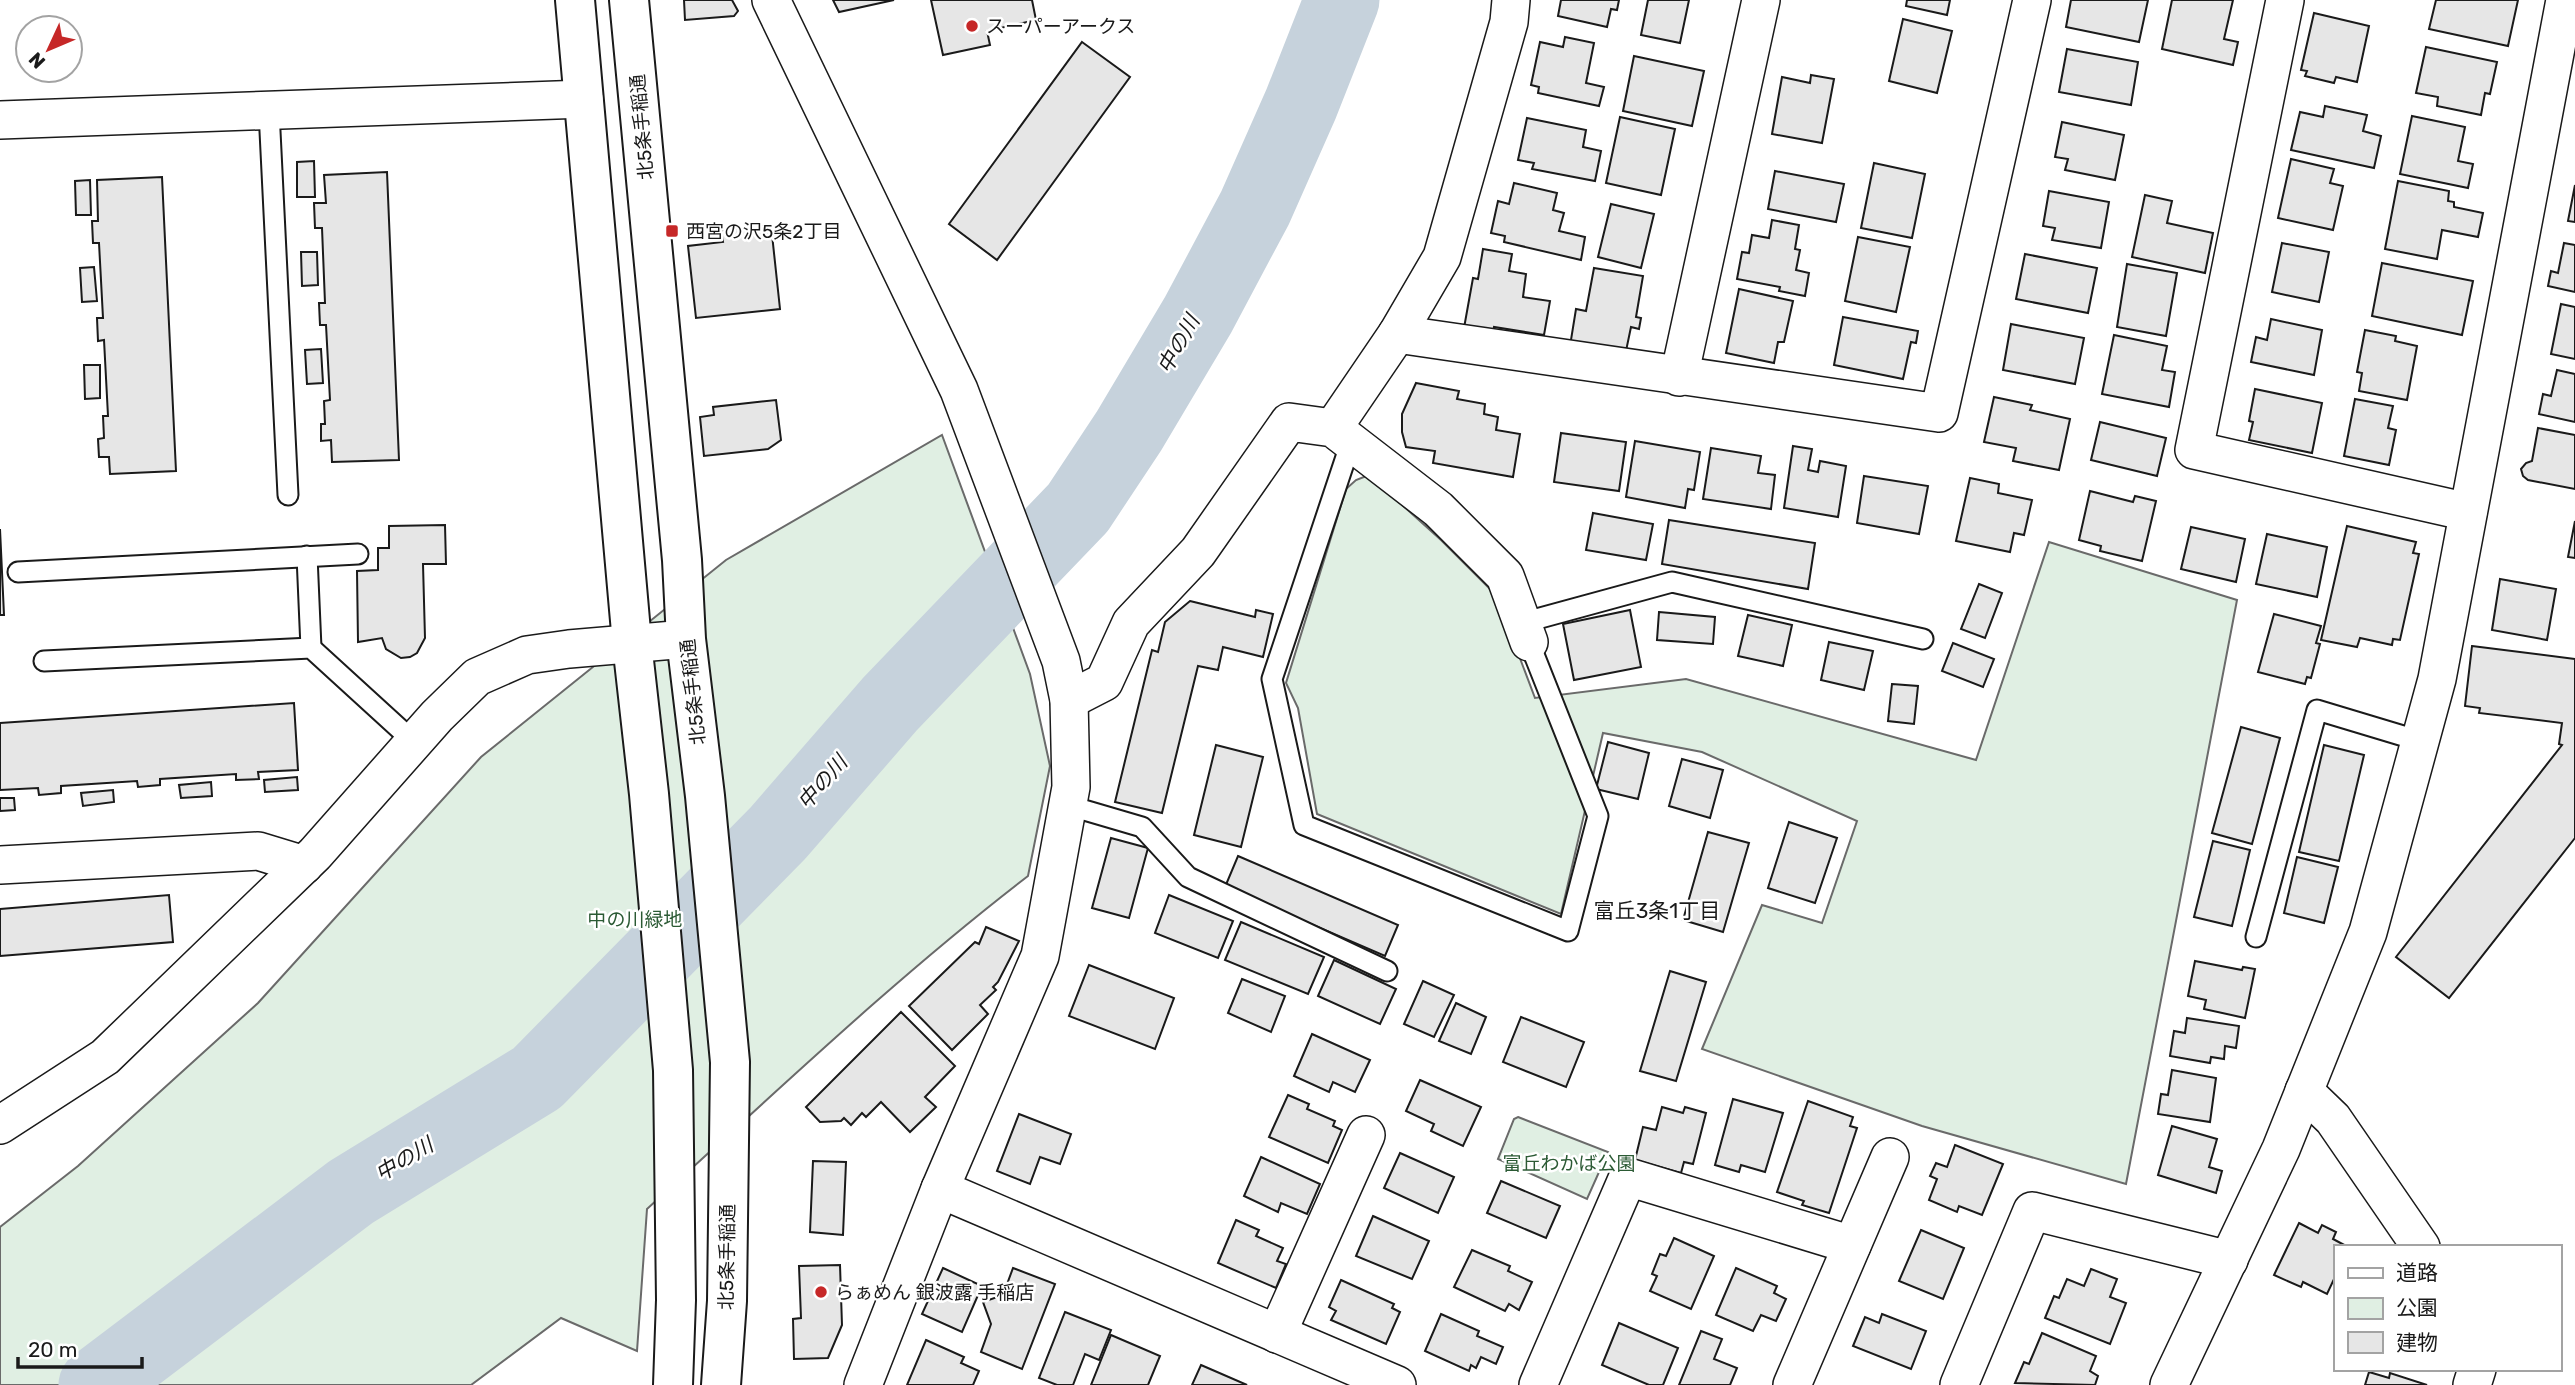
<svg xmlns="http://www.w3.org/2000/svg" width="2575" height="1385" font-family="Rubik,'Noto Sans JP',sans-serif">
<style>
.green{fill:#e0efe3;stroke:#6a6a6a;stroke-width:2}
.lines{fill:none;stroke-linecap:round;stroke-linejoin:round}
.river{stroke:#c6d2dc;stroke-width:75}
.building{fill:#e6e6e6;stroke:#1a1a1a;stroke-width:2}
.service-casing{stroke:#1a1a1a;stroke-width:23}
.minor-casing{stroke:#1a1a1a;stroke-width:40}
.trunk-casing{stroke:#1a1a1a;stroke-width:42}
.service{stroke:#fff;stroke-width:19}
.minor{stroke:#fff;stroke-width:37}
.trunk{stroke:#fff;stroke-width:38}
.poi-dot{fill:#c62828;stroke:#fff;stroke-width:2.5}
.labels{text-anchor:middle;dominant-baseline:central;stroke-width:5;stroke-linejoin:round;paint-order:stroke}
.poi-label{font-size:19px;fill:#1a1a1a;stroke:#fff;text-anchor:start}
.street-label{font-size:19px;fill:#1a1a1a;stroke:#fff}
.park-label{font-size:19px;fill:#2b5a34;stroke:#fff}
.water-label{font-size:21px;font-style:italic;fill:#1a1a1a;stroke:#fff}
.neighbourhood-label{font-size:21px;fill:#1a1a1a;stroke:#fff}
</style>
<rect width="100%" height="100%" fill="#fff"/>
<g class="green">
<path d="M 942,435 L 1030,674 L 1050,766 L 1028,876 C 894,979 772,1096 647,1209 L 637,1351 L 561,1318 L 471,1385 L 0,1385 L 0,1227 L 78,1166 L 258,1003 L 481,757 L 726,560 Z"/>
<polygon points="1369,475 1441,540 1496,595 1535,698 1686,679 1976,760 2049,542 2237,600 2126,1184 1922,1126 1702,1049 1762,905 1822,923 1857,821 1702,752 1603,733 1561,914 1317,814 1298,708 1286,683 1346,489 1356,480"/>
<polygon points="1518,1117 1608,1152 1587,1199 1498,1159 1514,1119"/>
</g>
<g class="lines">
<polyline class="river" points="96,1385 351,1192 537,1078 778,833 890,704 1078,508 1129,431 1198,315 1255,208 1301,104 1342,0"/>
</g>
<g class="building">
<polygon points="684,0 732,0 738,11 734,16 685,20"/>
<polygon points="833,0 894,0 839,12"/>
<polygon points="931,0 1032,0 1036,20 987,31 990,45 943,55"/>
<polygon points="1561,0 1619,0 1617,10 1611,9 1607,27 1558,16"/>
<polygon points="1648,0 1689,0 1680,43 1641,35"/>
<polygon points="1907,0 1950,0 1947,15 1906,6"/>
<polygon points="2071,0 2148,0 2139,42 2066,27"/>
<polygon points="2172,0 2233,0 2224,39 2238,42 2233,65 2162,49"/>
<polygon points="2436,0 2518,0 2508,46 2429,29"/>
<polygon points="2314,13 2369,26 2357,82 2336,77 2334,83 2305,76 2307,71 2301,70"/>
<polygon points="1903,19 1952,31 1937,93 1889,81"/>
<polygon points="1565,37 1594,43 1586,83 1604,87 1599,106 1538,93 1539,87 1531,85 1540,42 1563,47"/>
<polygon points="1082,42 1130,77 997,260 949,224"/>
<polygon points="2426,47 2497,62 2490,94 2485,93 2481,115 2437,106 2438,97 2416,93"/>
<polygon points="2067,49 2138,62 2131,105 2059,92"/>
<polygon points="1634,56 1704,71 1692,126 1623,111"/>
<polygon points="1811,75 1834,79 1822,143 1772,134 1782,77 1810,83"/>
<polygon points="2325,106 2367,115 2363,131 2381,136 2374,168 2291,150 2300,112 2323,117"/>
<polygon points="2412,116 2465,127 2458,161 2473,164 2468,188 2400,174"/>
<polygon points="1620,117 1675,129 1661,195 1606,183"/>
<polygon points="1527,118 1586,130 1583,147 1601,151 1595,181 1532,169 1534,163 1518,160"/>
<polygon points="2062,122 2124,135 2115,180 2065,170 2068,159 2055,157"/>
<polygon points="2291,159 2334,169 2330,183 2343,186 2333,230 2278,218"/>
<polygon points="314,161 315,197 297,197 297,162"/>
<polygon points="1874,163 1925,174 1912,238 1861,228"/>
<polygon points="1775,171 1844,184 1836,222 1768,209"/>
<polygon points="387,172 399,460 332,462 331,440 321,441 321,424 325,424 324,401 330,400 326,325 320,325 319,303 325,303 322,228 315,228 314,203 326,203 324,175"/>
<polygon points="162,177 176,471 110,474 109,457 99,457 98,439 104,438 103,416 108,416 104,340 98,341 97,318 103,318 99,243 93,243 92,221 98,221 97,180"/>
<polygon points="90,180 91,215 76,215 75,181"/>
<polygon points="2398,181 2449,191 2448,201 2454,202 2454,207 2483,213 2478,237 2442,230 2437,259 2385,249"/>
<polygon points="1514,183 1557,193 1553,210 1564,213 1559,231 1585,237 1581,260 1504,242 1505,236 1491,233 1498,201 1509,204"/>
<polygon points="2575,185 2575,222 2568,221"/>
<polygon points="2049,191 2109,202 2101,248 2052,240 2055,228 2043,226"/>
<polygon points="2145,195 2172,201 2167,223 2213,233 2205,273 2132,257"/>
<polygon points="1611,204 1654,214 1641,268 1598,257"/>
<polygon points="1772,220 1799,225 1795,249 1800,250 1796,270 1809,273 1805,296 1779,291 1780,287 1737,279 1742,252 1749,253 1752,235 1769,238"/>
<polygon points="771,225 780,309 696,318 688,246 723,242 721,230"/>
<polygon points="1858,237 1910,247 1896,312 1845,301"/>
<polygon points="2282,243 2329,252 2319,302 2272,292"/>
<polygon points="2564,243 2575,245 2575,292 2548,286 2551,271 2558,273"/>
<polygon points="1483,249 1512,254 1509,271 1526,274 1523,297 1550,301 1544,335 1494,327 1493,333 1464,328 1473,278 1478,279"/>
<polygon points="301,252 317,252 318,285 302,286"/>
<polygon points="2025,254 2097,268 2088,313 2016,299"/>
<polygon points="2382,263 2473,281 2462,335 2372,316"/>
<polygon points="2127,264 2177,273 2166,336 2117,327"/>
<polygon points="94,267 97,301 82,302 80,268"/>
<polygon points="1594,268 1643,276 1636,317 1641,318 1639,329 1631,327 1626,351 1570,346 1576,309 1586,311"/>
<polygon points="1739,289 1793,301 1784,342 1778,342 1774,363 1726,353"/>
<polygon points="2561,304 2575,307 2575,359 2551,354"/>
<polygon points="1843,317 1918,331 1916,343 1911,342 1903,379 1834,365"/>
<polygon points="2271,319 2322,330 2314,375 2251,362 2256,337 2267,340"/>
<polygon points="2011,324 2084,338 2075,384 2003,370"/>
<polygon points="2365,330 2396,336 2395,341 2417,346 2407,400 2359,391 2362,373 2357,372"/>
<polygon points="2114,335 2167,346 2162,370 2175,372 2169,407 2102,394"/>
<polygon points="321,349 323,383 307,384 305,350"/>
<polygon points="84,365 100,365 100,398 85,399"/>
<polygon points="2557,370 2575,374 2575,422 2539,414 2543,394 2551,396"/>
<polygon points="1416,383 1459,391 1457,399 1485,404 1484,414 1498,417 1496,430 1520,434 1513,477 1433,463 1435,451 1406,447 1402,432 1402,414"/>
<polygon points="2255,389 2322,403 2312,453 2249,440 2253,422 2249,421"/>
<polygon points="1994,397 2032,405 2030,410 2070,419 2059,470 2013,461 2016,448 1984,442"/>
<polygon points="2355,399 2393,406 2388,428 2396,430 2389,465 2344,456"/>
<polygon points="776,400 781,440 768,449 704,456 700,417 714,415 713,407"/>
<polygon points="2100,422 2166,438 2157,476 2091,460"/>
<polygon points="2538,428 2575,435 2575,489 2528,480 2523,476 2521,469 2526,463 2532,461"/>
<polygon points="1561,433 1626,442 1619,491 1554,482"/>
<polygon points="1635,441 1700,452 1694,490 1688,489 1685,508 1626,497"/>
<polygon points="1793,446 1812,449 1808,470 1818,472 1820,461 1846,466 1838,517 1784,508"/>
<polygon points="1711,448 1761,456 1758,473 1775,475 1771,509 1703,499"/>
<polygon points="1864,476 1928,486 1919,534 1857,523"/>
<polygon points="1970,478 1999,484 1998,493 2032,500 2024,535 2014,533 2010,552 1956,541"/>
<polygon points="2090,491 2133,502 2135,496 2156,501 2142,561 2100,551 2101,546 2079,540"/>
<polygon points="1593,513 1653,524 1646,560 1586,550"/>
<polygon points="1669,520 1815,543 1808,589 1662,564"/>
<polygon points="2575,521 2575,558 2568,557"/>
<polygon points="445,525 446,564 423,564 425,638 417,653 410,657 401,658 386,649 382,638 358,642 357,571 378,570 378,548 389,548 389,526"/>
<polygon points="2347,526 2416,542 2413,553 2419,554 2400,640 2393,639 2392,645 2360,638 2357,647 2321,640"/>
<polygon points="2191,527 2245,539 2236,582 2181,569"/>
<polygon points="0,529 4,615 0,615"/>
<polygon points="2267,534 2327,547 2317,597 2256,584"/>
<polygon points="2500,579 2556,589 2547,640 2492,630"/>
<polygon points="1979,584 2002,593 1985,638 1961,629"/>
<polygon points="1190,601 1255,617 1256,610 1273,614 1263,657 1223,647 1218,670 1198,666 1162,813 1115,802 1152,650 1158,652 1165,622"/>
<polygon points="1630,610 1641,667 1574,680 1563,624"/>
<polygon points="1659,612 1715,617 1713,644 1657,640"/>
<polygon points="2274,614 2321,626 2316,643 2320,644 2311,678 2307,677 2305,684 2258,672"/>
<polygon points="1748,615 1792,625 1783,666 1738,656"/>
<polygon points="1829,642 1873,651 1864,690 1821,680"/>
<polygon points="1953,643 1994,659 1983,687 1942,671"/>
<polygon points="2472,646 2575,659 2575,838 2449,998 2396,957 2562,745 2559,744 2562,723 2479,713 2480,708 2465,706"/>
<polygon points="1892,684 1918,686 1914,724 1888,721"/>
<polygon points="294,703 298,770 258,772 259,779 236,780 236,774 160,779 160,785 138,787 137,781 61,786 61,793 39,795 38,788 0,790 0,723"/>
<polygon points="2241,727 2280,738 2252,844 2212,833"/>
<polygon points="1608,742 1649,753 1638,799 1596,789"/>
<polygon points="1216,745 1263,757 1241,847 1194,835"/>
<polygon points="2324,745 2364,755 2339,861 2299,852"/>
<polygon points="1682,759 1723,770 1710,818 1669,806"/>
<polygon points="297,777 298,790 265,792 264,780"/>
<polygon points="211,782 212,796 181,798 179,785"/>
<polygon points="113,790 114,802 83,806 81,793"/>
<polygon points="0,798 14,798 15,810 0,811"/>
<polygon points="1789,822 1837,838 1815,903 1768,888"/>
<polygon points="1708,832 1749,843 1723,932 1683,920"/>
<polygon points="1111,838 1148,848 1129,918 1092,908"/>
<polygon points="2213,841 2250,850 2232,926 2194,917"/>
<polygon points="1238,856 1398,925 1385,956 1225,887"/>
<polygon points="2297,857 2338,867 2324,923 2284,913"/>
<polygon points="169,895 173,942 0,956 0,909"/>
<polygon points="1169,895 1233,921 1218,958 1155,933"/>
<polygon points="1241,922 1324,957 1308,994 1225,960"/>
<polygon points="986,927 1019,941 998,982 993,987 996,990 980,1005 988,1014 952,1050 909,1006 975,942 979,944"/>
<polygon points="1334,960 1396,989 1380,1024 1318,996"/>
<polygon points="2195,961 2242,970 2243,967 2255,969 2245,1018 2204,1009 2206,1000 2188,996"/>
<polygon points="1089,965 1174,998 1155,1049 1069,1016"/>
<polygon points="1670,971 1706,982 1676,1081 1640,1071"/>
<polygon points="1242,979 1285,996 1271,1032 1228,1013"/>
<polygon points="1423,981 1454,995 1434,1037 1404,1024"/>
<polygon points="1456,1003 1486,1017 1471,1054 1439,1041"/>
<polygon points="901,1012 955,1066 925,1097 936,1107 910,1132 881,1102 866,1117 862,1113 851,1125 844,1118 841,1121 820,1122 806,1107"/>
<polygon points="1521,1017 1584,1042 1566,1087 1503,1062"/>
<polygon points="2187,1018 2239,1026 2236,1048 2225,1046 2224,1059 2211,1057 2210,1063 2170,1056 2174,1031 2185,1033"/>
<polygon points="1312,1034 1370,1060 1355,1092 1333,1082 1329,1092 1294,1076"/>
<polygon points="2172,1070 2216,1078 2210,1122 2158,1114 2161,1094 2168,1095"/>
<polygon points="1420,1080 1481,1107 1463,1146 1431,1131 1434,1124 1406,1111"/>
<polygon points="1288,1095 1309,1104 1307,1109 1335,1121 1333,1126 1342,1130 1328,1163 1269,1137"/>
<polygon points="1733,1099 1783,1113 1765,1172 1741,1165 1739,1172 1715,1165"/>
<polygon points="1808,1101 1853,1117 1850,1126 1857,1128 1829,1213 1802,1205 1804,1201 1777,1192"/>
<polygon points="1662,1107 1683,1113 1685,1107 1706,1113 1693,1164 1684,1162 1681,1173 1635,1160 1643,1127 1656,1130"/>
<polygon points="1019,1114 1071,1134 1060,1164 1040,1157 1030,1184 997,1171"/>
<polygon points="2172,1126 2217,1139 2209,1167 2222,1171 2216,1193 2158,1175"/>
<polygon points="1955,1145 2003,1164 1982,1215 1959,1206 1957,1212 1929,1200 1937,1179 1930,1176 1936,1163 1947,1167"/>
<polygon points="1400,1153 1454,1177 1438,1213 1384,1188"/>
<polygon points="1261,1157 1320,1184 1307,1214 1281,1203 1278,1212 1244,1196"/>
<polygon points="813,1161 846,1162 843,1235 810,1232"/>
<polygon points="1501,1181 1560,1206 1546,1238 1487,1213"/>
<polygon points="1373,1216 1429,1241 1412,1279 1356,1256"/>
<polygon points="1236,1220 1259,1230 1256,1236 1283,1248 1277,1261 1286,1264 1276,1288 1218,1263"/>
<polygon points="2299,1223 2318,1233 2322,1225 2336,1232 2333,1239 2348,1247 2335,1247 2335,1277 2327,1294 2303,1282 2301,1287 2274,1275"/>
<polygon points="1921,1230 1964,1248 1943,1299 1899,1281"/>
<polygon points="1674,1238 1714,1256 1691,1309 1650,1291 1657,1276 1652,1274 1660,1254 1666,1256"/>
<polygon points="1472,1250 1510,1266 1508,1271 1532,1282 1519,1310 1509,1304 1505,1311 1454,1287"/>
<polygon points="840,1265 842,1325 828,1358 794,1359 793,1319 801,1318 799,1266"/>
<polygon points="943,1268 982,1286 962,1332 922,1314"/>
<polygon points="1013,1268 1055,1284 1022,1369 981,1352 991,1324 983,1302 1003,1295"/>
<polygon points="1736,1268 1777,1286 1774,1293 1786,1299 1776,1321 1761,1315 1753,1331 1716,1315"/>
<polygon points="2091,1269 2117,1279 2110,1297 2126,1303 2110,1344 2045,1318 2054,1296 2059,1298 2067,1279 2084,1286"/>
<polygon points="1341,1280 1394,1304 1392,1308 1400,1312 1386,1344 1331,1320 1336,1311 1329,1307"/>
<polygon points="1065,1312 1111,1330 1099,1360 1085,1354 1073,1385 1057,1385 1039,1378"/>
<polygon points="1441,1314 1479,1331 1477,1336 1503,1347 1496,1364 1481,1357 1476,1368 1471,1365 1469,1371 1425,1351"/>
<polygon points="1882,1314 1926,1331 1911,1369 1853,1346 1865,1317 1879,1323"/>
<polygon points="1619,1323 1678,1348 1663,1385 1649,1385 1602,1365"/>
<polygon points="1701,1331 1722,1339 1714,1359 1737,1368 1730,1385 1679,1385"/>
<polygon points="2042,1333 2096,1356 2090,1371 2098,1376 2095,1385 2015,1383 2024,1362 2029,1364"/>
<polygon points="1111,1335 1160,1356 1148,1385 1091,1385"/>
<polygon points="926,1340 964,1357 961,1363 979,1371 973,1385 907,1385"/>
<polygon points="1201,1365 1247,1385 1192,1385"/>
<polygon points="2369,1372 2389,1378 2390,1373 2427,1385 2365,1385"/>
</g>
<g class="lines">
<defs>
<g id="service">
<polyline points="269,111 288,495"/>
<polyline points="1351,442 1272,679 1304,825 1568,931 1598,816 1529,642"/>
<polyline points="307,556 311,648"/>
<polyline points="18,572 358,554"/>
<polyline points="1522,623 1672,582 1923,639"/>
<polyline points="44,661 311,648 414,742"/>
<polyline points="1067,805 1142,827 1188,877 1387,971"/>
<polyline points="2256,937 2317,710 2420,741"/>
</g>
<g id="minor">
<polyline points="771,0 959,390 1061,661 1069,700 1071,787 1040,956 940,1189 863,1385"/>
<polyline points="2285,0 2194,450 2468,512"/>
<polyline points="0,120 584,99"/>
<polyline points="1397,334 1939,413 2032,0"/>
<polyline points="1679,377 1761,0"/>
<polyline points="1333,428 1397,334 1442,257 1509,22 1511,0"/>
<polyline points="1069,700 1104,682 1131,623 1198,552 1289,422 1333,428 1438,509 1505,576 1529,642"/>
<polyline points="0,865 258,851 304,865"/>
<polyline points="2304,1091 2333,1119 2421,1247"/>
<polyline points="0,1125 105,1057 315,854 437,716 477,677 527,655 569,649 686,639"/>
<polyline points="940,1189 1397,1385"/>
<polyline points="1277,1334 1366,1135"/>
<polyline points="1538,1385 1628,1177 1852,1245"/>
<polyline points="1792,1385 1890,1157"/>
<polyline points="1959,1385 2032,1211 2229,1260"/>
<polyline points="2169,1385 2281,1149 2368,932 2437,679 2565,0"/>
<polyline points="2472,1385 2477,1369"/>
</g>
<g id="trunk">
<polyline points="575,0 632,643 649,794 673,1070 676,1300 673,1385"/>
<polyline points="629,0 682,560 686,639 705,796 730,1062 727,1301 721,1385"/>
</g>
</defs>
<use href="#service" class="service-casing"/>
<use href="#minor" class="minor-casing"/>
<use href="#trunk" class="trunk-casing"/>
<use href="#service" class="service"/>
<use href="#minor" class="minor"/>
<use href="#trunk" class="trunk"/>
</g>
<g class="poi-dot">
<circle cx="972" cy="26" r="7"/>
<rect x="665" y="224" width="14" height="14" rx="3.5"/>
<circle cx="821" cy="1292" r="7"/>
</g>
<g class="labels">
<g class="poi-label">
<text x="986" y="26">スーパーアークス</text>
<text x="686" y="231">西宮の沢5条2丁目</text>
<text x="835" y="1292">らぁめん 銀波露 手稲店</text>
</g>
<g class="street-label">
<text transform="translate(642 127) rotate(-95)">北5条手稲通</text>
<text transform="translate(693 692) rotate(-96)">北5条手稲通</text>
<text transform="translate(727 1257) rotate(-89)">北5条手稲通</text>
</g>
<g class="park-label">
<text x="635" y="919">中の川緑地</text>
<text x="1569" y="1163">富丘わかば公園</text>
</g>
<g class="water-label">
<text transform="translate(1178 344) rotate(-61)">中の川</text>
<text transform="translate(822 782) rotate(-49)">中の川</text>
<text transform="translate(404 1159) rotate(-31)">中の川</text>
</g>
<g class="neighbourhood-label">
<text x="1657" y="910">富丘3条1丁目</text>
</g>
</g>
<rect x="2334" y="1245" width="228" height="126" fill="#ffffff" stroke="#a3a3a3" stroke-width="2"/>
<rect x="2348" y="1268" width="35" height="10" fill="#ffffff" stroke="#a3a3a3" stroke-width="2"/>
<text x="2396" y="1280" font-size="21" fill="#1a1a1a">道路</text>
<rect x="2348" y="1298" width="35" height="21" fill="#e0efe3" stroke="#a3a3a3" stroke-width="2"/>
<text x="2396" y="1315" font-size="21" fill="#1a1a1a">公園</text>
<rect x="2348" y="1332" width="35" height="21" fill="#e6e6e6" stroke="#a3a3a3" stroke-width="2"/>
<text x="2396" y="1350" font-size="21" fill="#1a1a1a">建物</text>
<g transform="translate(49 49) rotate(226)"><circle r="33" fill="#ffffff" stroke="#a3a3a3" stroke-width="2"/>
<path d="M0-5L12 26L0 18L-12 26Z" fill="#c62828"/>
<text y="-10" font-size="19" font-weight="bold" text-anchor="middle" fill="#1a1a1a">N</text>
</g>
<path d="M18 1357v10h124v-10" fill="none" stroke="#1a1a1a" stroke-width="3.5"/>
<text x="28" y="1357" font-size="21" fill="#1a1a1a" stroke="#ffffff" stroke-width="5" paint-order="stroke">20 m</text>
</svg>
